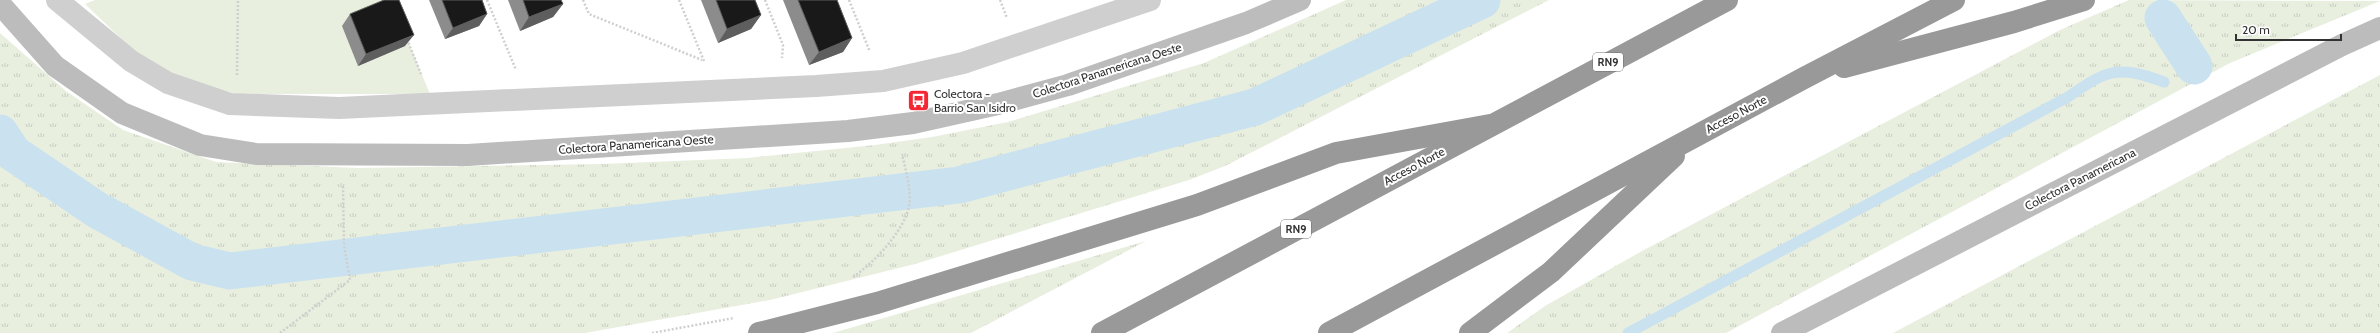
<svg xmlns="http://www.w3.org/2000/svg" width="2380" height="333" font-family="Cabin,sans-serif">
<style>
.grass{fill:url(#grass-tufts)}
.park{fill:#e8efdf}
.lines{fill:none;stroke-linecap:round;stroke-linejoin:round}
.stream{stroke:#cae1f0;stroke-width:11}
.canal{stroke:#cae1f0;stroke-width:37}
.path{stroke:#cfcfcf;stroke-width:2.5;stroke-dasharray:2 2;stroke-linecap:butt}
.street{stroke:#cfcfcf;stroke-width:22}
.secondary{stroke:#bcbcbc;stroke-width:22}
.highway{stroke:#999;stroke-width:22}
.wall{fill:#8c8c8c}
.shaded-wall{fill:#5e5e5e}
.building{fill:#191919;stroke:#5e5e5e}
.labels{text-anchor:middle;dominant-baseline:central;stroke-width:4;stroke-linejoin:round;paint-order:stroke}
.shield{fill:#fff;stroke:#707070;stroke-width:1}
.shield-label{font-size:11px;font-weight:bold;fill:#323232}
.street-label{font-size:12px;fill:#323232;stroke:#fff}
.poi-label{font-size:12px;fill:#323232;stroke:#fff;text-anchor:start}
</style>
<defs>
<pattern id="grass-tufts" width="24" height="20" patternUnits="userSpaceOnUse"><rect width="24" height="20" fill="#e8efdf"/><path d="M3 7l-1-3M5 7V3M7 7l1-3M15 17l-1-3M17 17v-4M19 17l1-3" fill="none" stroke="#c7cdc0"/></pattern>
</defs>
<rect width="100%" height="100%" fill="#fff"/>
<g class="grass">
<polygon points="1346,0 1549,0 1225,166 1189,180 915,264 770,300 585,333 0,333 0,33 66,91 123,130 216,162 358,168 602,164 748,158 875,145 932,137 1008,122 1204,63"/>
<polygon points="2129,0 2380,1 2230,63 1726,333 1507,333 1545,306 1642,251 2060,30"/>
<polygon points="2380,75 2380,333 1893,333"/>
<polygon points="1146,241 971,333 833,333"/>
</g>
<polygon class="park" points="95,0 391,0 430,94 237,94 182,79 134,51 85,4"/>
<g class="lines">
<path class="stream" d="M 1628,333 L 2068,97 C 2108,69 2118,65 2164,82"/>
<g class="canal">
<polyline points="2163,18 2194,66"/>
<polyline points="0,133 13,153 97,210 192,262 230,271 959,185 1255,107 1482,0"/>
</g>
<g class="path">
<polyline points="487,0 516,70"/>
<polyline points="583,0 589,14 702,60"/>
<polyline points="679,0 704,61"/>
<polyline points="765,0 783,45 782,58"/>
<polyline points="849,0 870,52"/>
<polyline points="1000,0 1007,18"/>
<polyline points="407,39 421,74"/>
<polyline points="237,75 238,0"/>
<path d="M 853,277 C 874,263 904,231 909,206 C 912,193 905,167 902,154"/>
<polyline points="280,333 350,280 344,245 343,185"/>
<polyline points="652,333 734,318"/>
</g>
<polyline class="street" points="57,0 131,61 168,83 230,104 339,108 816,86 883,81 963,63 1150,0"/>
<g class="secondary">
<polyline points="0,4 55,66 122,113 200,145 256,154 468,155 848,131 913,123 998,104 1068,85 1246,23 1300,0"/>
<polyline points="1782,333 2342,45 2380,28"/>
</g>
<g class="highway">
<polyline points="1844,67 2014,22 2084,0"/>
<polyline points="759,333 877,303 1197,205 1336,153 1490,125"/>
<polyline points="1102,333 1727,0"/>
<polyline points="1329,333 1804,78 1954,0"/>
<polyline points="1470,333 1551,272 1674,156"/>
</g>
</g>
<g class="wall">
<polygon points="429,0 482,0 487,14 479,26 445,39"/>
<polygon points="508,0 561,0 563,4 553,17 520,31"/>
<polygon points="701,0 755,0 761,15 751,29 718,43"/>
<polygon points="783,0 837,0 852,38 843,52 809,65"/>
<polygon points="350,14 405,46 358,66 342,26"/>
</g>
<g class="shaded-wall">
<polygon points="563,4 553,17 520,31 529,17"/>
<polygon points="487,14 479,26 445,39 453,28"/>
<polygon points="761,15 751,29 718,43 727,29"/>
<polygon points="414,35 405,46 358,66 366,54"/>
<polygon points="852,38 843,52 809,65 819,52"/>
</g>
<g class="building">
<polygon points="384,0 399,0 414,35 366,54 350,14"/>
<polygon points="442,0 482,0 487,14 453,28"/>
<polygon points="523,0 561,0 563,4 529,17"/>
<polygon points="716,0 755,0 761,15 727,29"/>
<polygon points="798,0 837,0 852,38 819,52"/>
</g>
<defs>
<symbol id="bus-square" viewBox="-11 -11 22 22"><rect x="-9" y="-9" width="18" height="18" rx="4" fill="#f62734" stroke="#fff"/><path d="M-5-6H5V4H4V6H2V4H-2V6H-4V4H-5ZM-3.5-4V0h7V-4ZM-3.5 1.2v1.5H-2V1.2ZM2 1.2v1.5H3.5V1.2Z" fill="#fff"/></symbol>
</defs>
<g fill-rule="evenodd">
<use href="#bus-square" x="906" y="88" width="25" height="25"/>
</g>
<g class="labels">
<g class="shield">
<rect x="1593" y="53" width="30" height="18" rx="3"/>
<rect x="1281" y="220" width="30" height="18" rx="3"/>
</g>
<g class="shield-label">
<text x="1608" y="62">RN9</text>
<text x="1296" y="229">RN9</text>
</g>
<g class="street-label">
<text transform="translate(1107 70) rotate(-18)">Colectora Panamericana Oeste</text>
<text transform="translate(1736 114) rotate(-28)">Acceso Norte</text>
<text transform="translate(636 144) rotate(-4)">Colectora Panamericana Oeste</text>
<text transform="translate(1414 166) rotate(-28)">Acceso Norte</text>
<text transform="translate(2080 179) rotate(-27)">Colectora Panamericana</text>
</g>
<g class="poi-label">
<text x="934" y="93">Colectora -<tspan x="934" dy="14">Barrio San Isidro</tspan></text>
</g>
</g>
<path d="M2236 34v6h105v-6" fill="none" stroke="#323232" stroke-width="2"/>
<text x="2242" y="34" font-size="12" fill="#323232" stroke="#ffffff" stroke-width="3" paint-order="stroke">20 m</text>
</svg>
